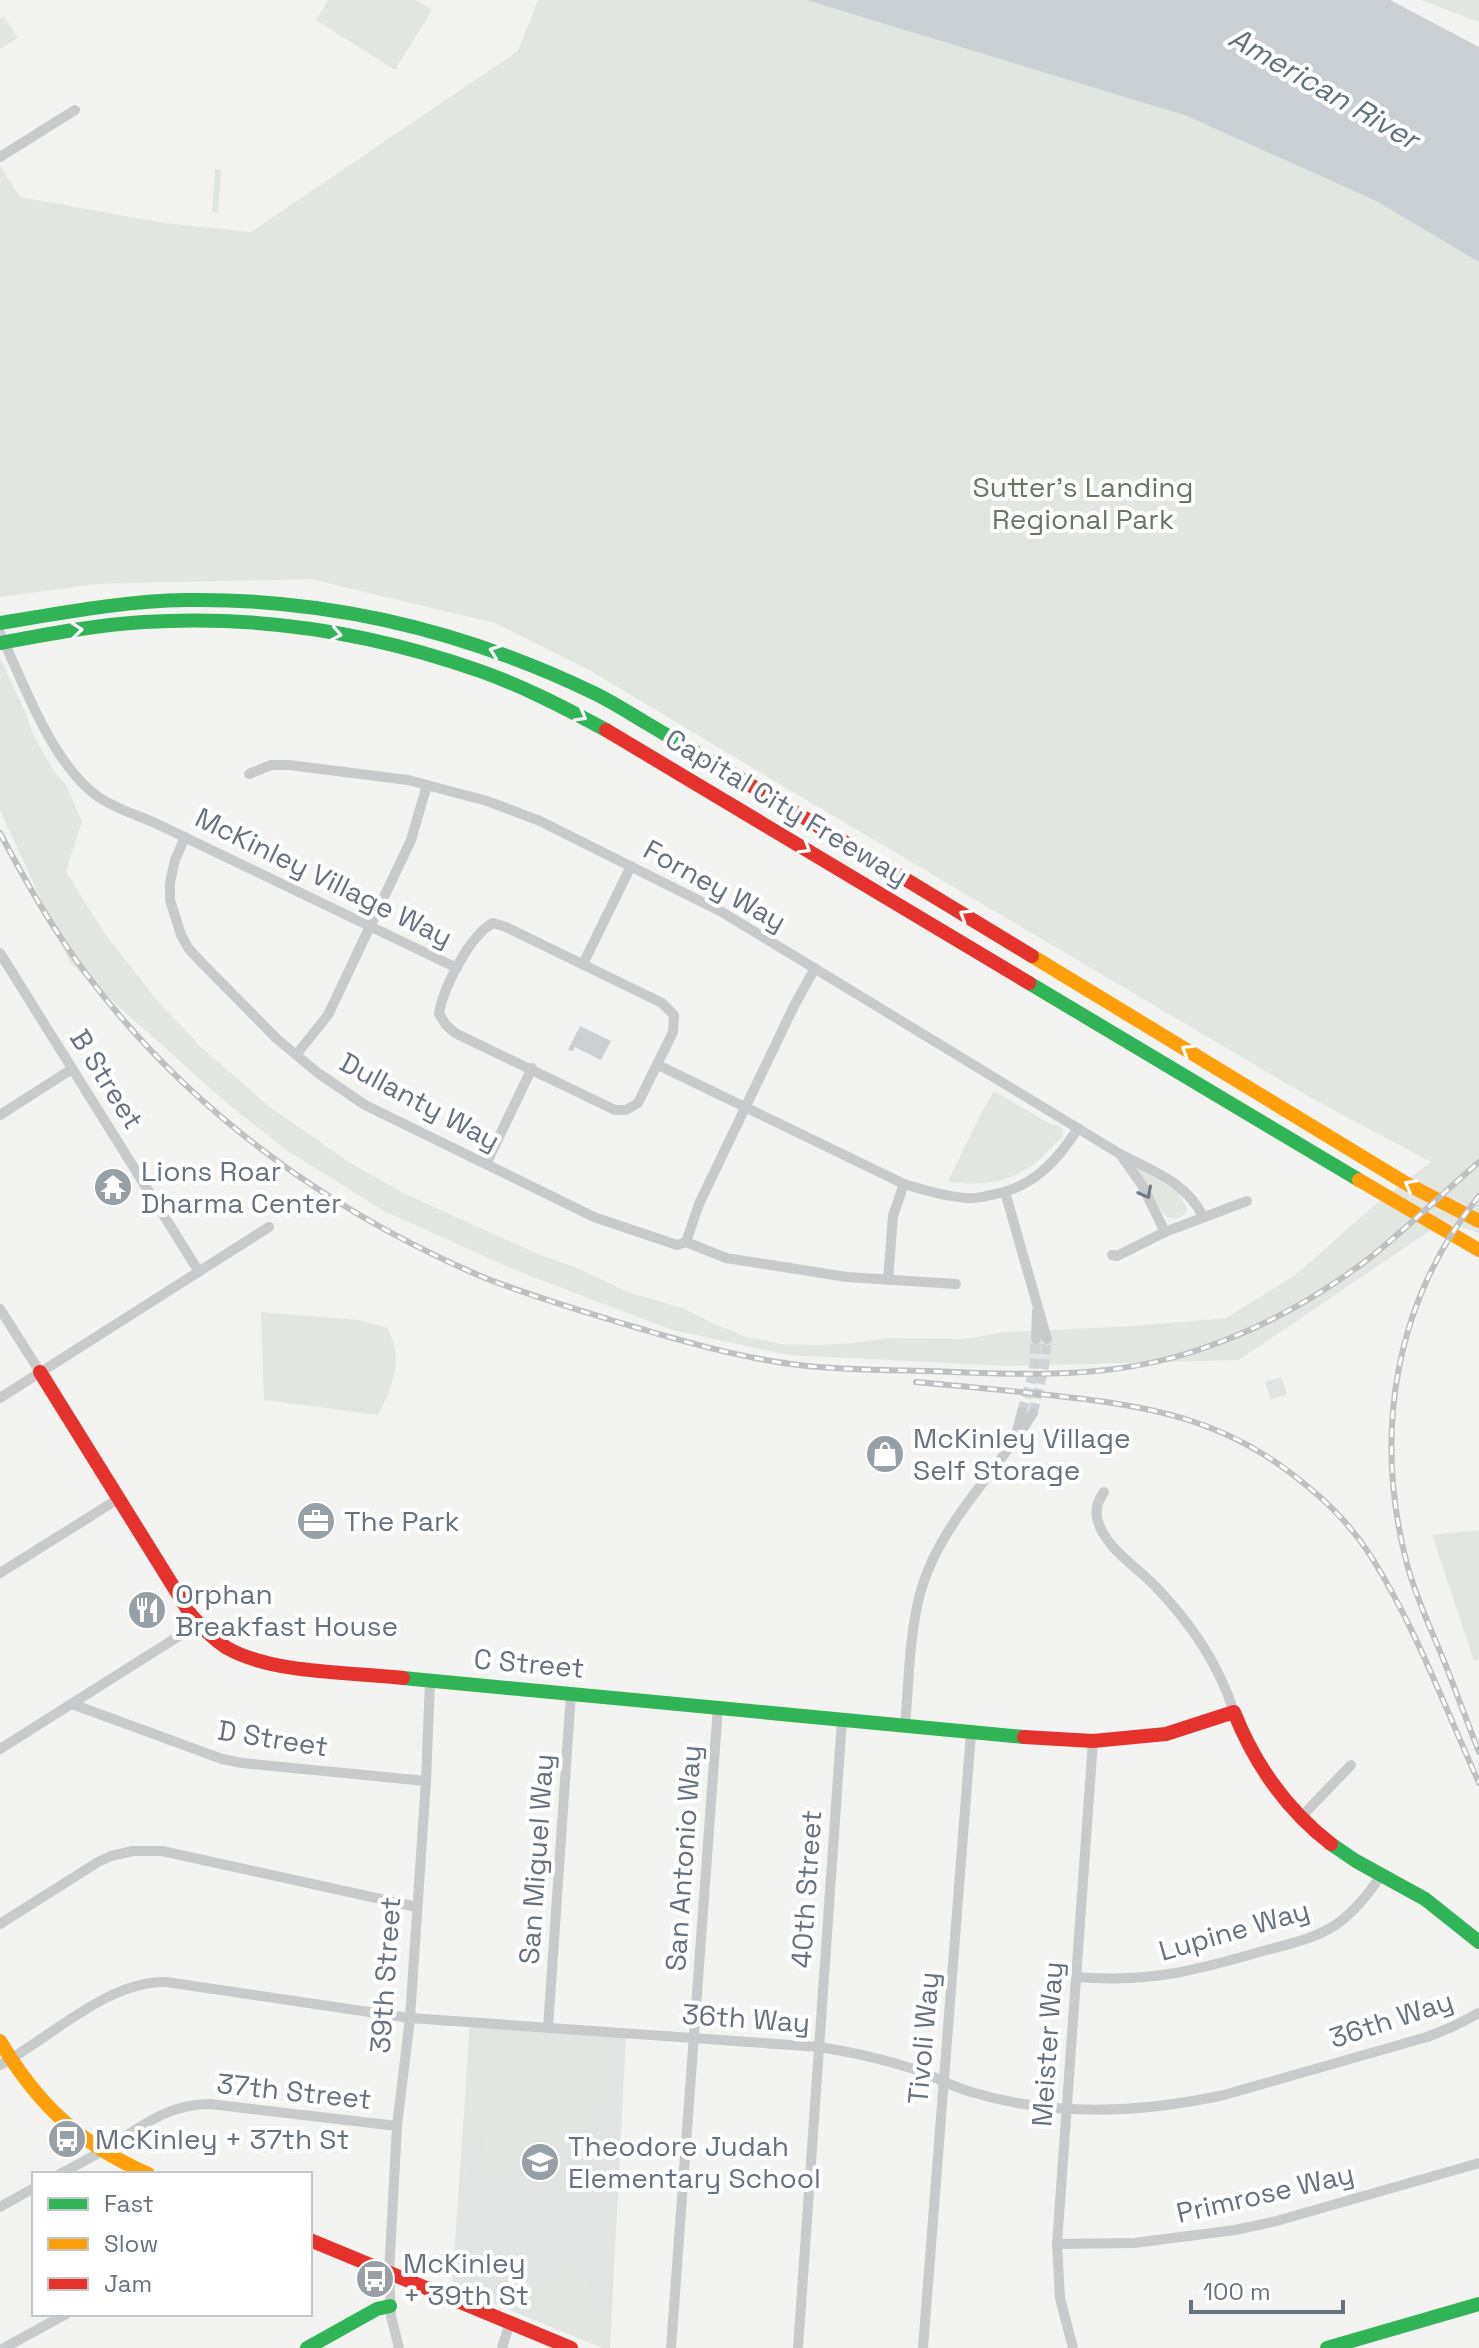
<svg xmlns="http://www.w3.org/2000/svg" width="1479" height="2348" font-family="'Space Grotesk',sans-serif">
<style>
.built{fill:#e2e3e3}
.green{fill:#e2e6e0}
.water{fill:#cad0d3}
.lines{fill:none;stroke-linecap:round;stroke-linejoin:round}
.street-tunnel{stroke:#d0d3d5;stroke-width:10;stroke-dasharray:10 5;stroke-linecap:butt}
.street{stroke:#c9cacb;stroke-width:10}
.fast{stroke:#30b455;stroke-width:14}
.slow{stroke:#ff9f0a;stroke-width:14}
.jam{stroke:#e5322d;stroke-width:14}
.rail-casing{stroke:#bfc0c2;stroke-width:6}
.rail{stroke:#fff;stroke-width:3;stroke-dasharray:9;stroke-linecap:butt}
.oneway{stroke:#fff}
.oneway2{stroke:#707b87}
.labels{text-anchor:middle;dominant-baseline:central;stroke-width:8;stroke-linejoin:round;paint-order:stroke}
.park-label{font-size:28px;fill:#677764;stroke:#fff}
.street-label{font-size:28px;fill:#66727f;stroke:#fff}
.poi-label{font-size:28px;fill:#66727f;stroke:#fff;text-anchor:start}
.water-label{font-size:30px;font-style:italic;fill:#62737c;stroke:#fff}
</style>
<rect width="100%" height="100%" fill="#f3f3f2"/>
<g class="built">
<polygon points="1281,1377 1287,1394 1271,1400 1265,1382"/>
<polygon points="470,2026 626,2037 610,2348 602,2348 452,2286"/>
</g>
<g class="green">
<polygon points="328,0 416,0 432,10 395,70 316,20"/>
<polygon points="538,0 806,0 1187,116 1376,201 1479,262 1479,1233 1444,1221 1239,1360 1006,1366 789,1355 672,1330 515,1270 384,1211 288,1151 229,1105 70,963 0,810 0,658 26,714 34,737 55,772 66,785 82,821 66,872 103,931 155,998 202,1048 267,1105 350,1163 405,1194 540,1255 575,1267 630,1293 683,1308 714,1324 747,1337 781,1344 817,1345 854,1343 890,1338 963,1339 1006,1332 1134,1326 1226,1318 1294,1276 1384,1197 1431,1162 1311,1098 766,776 591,671 495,623 310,579 96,584 0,597 0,166 20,197 164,223 251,232 518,51"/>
<polygon points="1421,0 1479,0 1479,22"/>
<polygon points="4,16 18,38 0,49 0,18"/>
<polygon points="215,169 221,170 218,213 212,212"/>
<path d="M 994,1091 L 1052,1125 L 1059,1125 L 1063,1130 L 1063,1137 C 1054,1143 1048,1152 1040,1159 C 1014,1182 981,1188 948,1181 L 983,1110 Z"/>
<polygon points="1135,1166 1178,1192 1187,1208 1185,1214 1177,1219 1167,1217 1159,1208"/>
<path d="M 261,1312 L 359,1320 L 387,1328 C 405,1357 392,1387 378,1415 L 264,1400 Z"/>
<polygon points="1479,1530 1479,1659 1474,1661 1432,1535"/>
<polygon points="471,2030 606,2040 601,2108 595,2119 572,2146 530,2142 526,2179 483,2176 486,2131 470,2129 465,2183 460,2182"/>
<polygon points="558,2267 588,2270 584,2311 609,2313 607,2348 545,2322 547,2289 553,2290 553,2285 556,2285"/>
<polygon points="500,2271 512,2272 512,2281 515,2282 513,2310 459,2288 460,2283 478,2290 497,2293"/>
<polygon points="520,2282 541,2284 541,2288 544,2289 541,2321 518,2312"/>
</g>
<g class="water">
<polygon points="806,0 1390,0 1479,47 1479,262 1376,201 1187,116"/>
<polygon points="580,1026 611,1041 601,1060 575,1047 573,1051 568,1050"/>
</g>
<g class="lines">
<g class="street-tunnel">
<polyline points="1022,1412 1034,1370 1036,1339"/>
<polyline points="1033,1413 1044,1366 1047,1339"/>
</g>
<g class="street">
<polyline points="0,157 75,110"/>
<path d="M 0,633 C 24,684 51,762 97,796 C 114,808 134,814 153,822 L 457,968"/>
<polyline points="249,774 271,765 289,765 408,780 487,801 540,821 722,912 1120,1154"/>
<polyline points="185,837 175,860 170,883 170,900 181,935 189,949 202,963 277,1039 318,1073 365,1105 594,1217 677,1245 686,1242 699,1204 794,1006 815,968"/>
<path d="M 493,923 L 506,927 L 662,1003 L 674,1015 L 673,1032 L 638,1103 L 626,1110 L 615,1110 L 455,1033 L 446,1025 L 439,1014 C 443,988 470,935 493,923 Z"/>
<polyline points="0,953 199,1272"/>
<polyline points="583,964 631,866"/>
<polyline points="296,1055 328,1015 411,840 427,785"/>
<path d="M 658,1065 L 904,1184 C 924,1190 944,1196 966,1198 C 974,1199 983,1197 991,1195 C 1032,1188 1057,1162 1078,1128"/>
<polyline points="0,1115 72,1069"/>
<polyline points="486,1164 532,1068"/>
<polyline points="1005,1192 1047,1339"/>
<path d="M 1165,1232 L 1142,1185 L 1120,1154 C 1151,1170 1188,1183 1203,1217"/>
<polyline points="686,1242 726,1258 847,1277 956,1284"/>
<polyline points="1112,1255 1117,1256 1165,1232 1247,1201"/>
<polyline points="888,1280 893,1216 904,1184"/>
<polyline points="0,1309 40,1372"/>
<polyline points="1036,1339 1037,1311"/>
<polyline points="0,1398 269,1227"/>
<polyline points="1015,1438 1022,1412"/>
<path d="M 1104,1492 C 1096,1503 1094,1515 1100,1527 C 1111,1552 1137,1567 1155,1586 C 1189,1621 1219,1665 1234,1712"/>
<polyline points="0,1573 118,1499"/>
<polyline points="72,1704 222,1759 242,1763 426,1781"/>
<path d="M 905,1726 C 909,1682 909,1633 921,1590 C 941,1522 997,1472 1033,1413"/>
<polyline points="0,1749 198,1624"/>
<polyline points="1301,1817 1351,1765"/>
<polyline points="0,1924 98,1862 111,1856 133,1851 162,1851 417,1907"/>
<path d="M 1076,1977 C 1148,1983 1194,1971 1263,1951 C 1288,1944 1315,1939 1337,1924 C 1356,1910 1369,1893 1382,1874"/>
<polyline points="548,2028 571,1693"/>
<path d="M 0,2065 C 50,2038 109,1980 166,1982 L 410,2018 L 819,2047 C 852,2052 883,2059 914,2069 C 933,2076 951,2086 971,2092 C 1053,2117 1141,2113 1224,2095 L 1427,2037 L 1452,2027 L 1479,2013"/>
<path d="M 60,2174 C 75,2166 90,2158 104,2150 C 140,2128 166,2104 210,2104 L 397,2126"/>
<polyline points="0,2207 34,2188"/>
<polyline points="1057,2244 1134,2243 1235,2230 1273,2222 1479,2163"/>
<polyline points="4,2348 66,2314"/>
<polyline points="399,2348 391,2316 389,2273 397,2126 410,2018 426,1781 430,1680"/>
<polyline points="502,2348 510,2322"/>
<polyline points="671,2348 718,1707"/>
<polyline points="798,2348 842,1720"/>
<polyline points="923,2348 971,1733"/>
<polyline points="1073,2348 1060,2298 1057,2244 1093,1741"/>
</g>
<g class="fast">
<path d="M 0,623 C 62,613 123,601 186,600 C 330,598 466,631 596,694 C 614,703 631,714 648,724 C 683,745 718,765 752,786"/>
<path d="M 0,643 C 48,634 96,625 144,622 C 258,615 373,633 480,671 C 523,686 565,708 606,730"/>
<polyline points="1029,983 1359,1180"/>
<polyline points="403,1678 1024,1737"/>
<polyline points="1331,1844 1356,1861 1425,1899 1479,1942"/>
<polyline points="307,2348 377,2309 390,2306"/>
<polyline points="1327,2348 1479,2304"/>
</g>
<g class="slow">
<polyline points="1032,956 1407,1184 1479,1221"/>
<polyline points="1359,1180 1479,1250"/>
<path d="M 0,2041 C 38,2105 80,2144 148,2174"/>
</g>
<g class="jam">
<polyline points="606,730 1029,983"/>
<polyline points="752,786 1032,956"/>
<path d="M 40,1372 L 191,1615 C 202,1627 213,1639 227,1648 C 273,1674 350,1672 403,1678"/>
<path d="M 1024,1737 L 1093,1741 L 1166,1734 L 1234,1712 C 1255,1765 1286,1809 1331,1844"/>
<polyline points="310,2240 571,2348"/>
</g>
<defs>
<g id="rail">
<path d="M 0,833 C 26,882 53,930 87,975 C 187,1108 325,1209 478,1275 C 521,1293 566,1306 611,1320 C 672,1338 734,1357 798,1365 C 841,1370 886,1370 929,1371 C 1020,1375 1110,1380 1198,1350 C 1258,1330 1317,1298 1367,1260 C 1406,1229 1442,1194 1479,1162"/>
<path d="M 1479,1196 C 1394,1302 1373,1434 1407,1564 C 1416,1598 1431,1629 1444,1661 C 1456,1691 1467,1722 1479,1752"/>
<path d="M 916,1382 C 960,1386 1004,1390 1049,1395 C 1149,1406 1227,1418 1307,1486 C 1332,1506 1355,1531 1372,1558 C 1416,1628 1445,1708 1479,1783"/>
</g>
</defs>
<use href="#rail" class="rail-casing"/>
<use href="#rail" class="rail"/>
</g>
<defs><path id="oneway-chevron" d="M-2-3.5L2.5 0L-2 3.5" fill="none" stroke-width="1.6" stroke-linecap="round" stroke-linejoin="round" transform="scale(2)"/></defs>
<g class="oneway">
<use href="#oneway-chevron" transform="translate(77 630) rotate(-6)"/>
<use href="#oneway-chevron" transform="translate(336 634) rotate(11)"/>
<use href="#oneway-chevron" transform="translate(495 651) rotate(-161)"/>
<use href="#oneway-chevron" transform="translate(581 716) rotate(29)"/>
<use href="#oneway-chevron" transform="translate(805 848) rotate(31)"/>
<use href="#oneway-chevron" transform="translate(965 915) rotate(-149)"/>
<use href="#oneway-chevron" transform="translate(1187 1050) rotate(-149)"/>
<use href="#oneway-chevron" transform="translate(1410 1185) rotate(-151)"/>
</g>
<use class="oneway2" href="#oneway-chevron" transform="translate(1146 1193) rotate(62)"/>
<defs>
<symbol id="temple-disc" viewBox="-11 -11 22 22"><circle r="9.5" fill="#979fa7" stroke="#fff"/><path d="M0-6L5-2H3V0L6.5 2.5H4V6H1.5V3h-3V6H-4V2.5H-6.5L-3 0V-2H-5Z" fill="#fff"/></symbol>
<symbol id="shop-disc" viewBox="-11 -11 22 22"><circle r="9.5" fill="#979fa7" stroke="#fff"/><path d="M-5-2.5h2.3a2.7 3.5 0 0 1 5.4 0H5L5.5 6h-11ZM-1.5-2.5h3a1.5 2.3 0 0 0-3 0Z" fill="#fff"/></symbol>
<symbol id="office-disc" viewBox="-11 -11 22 22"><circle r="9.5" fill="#979fa7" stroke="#fff"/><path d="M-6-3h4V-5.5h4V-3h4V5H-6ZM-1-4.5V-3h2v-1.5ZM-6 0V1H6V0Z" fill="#fff"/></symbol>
<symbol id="restaurant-disc" viewBox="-11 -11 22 22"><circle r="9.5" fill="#979fa7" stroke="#fff"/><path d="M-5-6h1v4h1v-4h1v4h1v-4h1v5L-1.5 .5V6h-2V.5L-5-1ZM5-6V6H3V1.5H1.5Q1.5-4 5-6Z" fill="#fff"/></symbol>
<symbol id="bus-disc" viewBox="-11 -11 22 22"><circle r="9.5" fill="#979fa7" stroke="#fff"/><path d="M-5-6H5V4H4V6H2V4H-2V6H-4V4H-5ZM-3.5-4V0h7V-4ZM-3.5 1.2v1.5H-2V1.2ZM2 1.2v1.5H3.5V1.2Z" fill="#fff"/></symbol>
<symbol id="school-disc" viewBox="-11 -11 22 22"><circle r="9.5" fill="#979fa7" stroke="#fff"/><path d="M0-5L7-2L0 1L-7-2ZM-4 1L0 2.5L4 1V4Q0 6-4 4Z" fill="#fff"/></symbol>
</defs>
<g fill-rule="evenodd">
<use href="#temple-disc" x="91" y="1165" width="44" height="44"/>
<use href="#shop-disc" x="863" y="1432" width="44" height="44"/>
<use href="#office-disc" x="294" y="1499" width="44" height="44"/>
<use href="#restaurant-disc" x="125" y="1588" width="44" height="44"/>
<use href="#bus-disc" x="45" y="2117" width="44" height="44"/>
<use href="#school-disc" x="518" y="2140" width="44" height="44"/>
<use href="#bus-disc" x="353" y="2257" width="44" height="44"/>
</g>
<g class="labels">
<g class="park-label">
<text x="1083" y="487">Sutter's Landing<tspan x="1083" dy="32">Regional Park</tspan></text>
</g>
<g class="street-label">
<text transform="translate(787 807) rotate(31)">Capital City Freeway</text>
<text transform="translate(324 877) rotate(26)">McKinley Village Way</text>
<text transform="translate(715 885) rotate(29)">Forney Way</text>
<text transform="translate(107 1079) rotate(58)">B Street</text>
<text transform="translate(420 1101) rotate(28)">Dullanty Way</text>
<text transform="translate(529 1663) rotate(5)">C Street</text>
<text transform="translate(273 1738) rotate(9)">D Street</text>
<text transform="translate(683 1858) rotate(-86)">San Antonio Way</text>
<text transform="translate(536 1859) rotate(-86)">San Miguel Way</text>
<text transform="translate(806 1889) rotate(-86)">40th Street</text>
<text transform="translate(1234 1930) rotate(-16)">Lupine Way</text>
<text transform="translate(385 1975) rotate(-86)">39th Street</text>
<text transform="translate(746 2018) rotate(4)">36th Way</text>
<text transform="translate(1391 2019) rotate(-18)">36th Way</text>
<text transform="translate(923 2038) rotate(-85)">Tivoli Way</text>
<text transform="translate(1047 2044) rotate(-86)">Meister Way</text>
<text transform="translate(294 2091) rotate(6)">37th Street</text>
<text transform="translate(1265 2193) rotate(-13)">Primrose Way</text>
</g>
<g class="poi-label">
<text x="141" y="1171">Lions Roar<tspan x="141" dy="32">Dharma Center</tspan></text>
<text x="913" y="1438">McKinley Village<tspan x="913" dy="32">Self Storage</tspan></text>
<text x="344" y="1521">The Park</text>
<text x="175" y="1594">Orphan<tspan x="175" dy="32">Breakfast House</tspan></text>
<text x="95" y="2139">McKinley + 37th St</text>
<text x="568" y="2146">Theodore Judah<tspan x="568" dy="32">Elementary School</tspan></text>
<text x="403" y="2263">McKinley<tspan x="403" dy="32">+ 39th St</tspan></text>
</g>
<g class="water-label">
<text transform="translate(1324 88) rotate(30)">American River</text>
</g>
</g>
<rect x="32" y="2172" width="280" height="144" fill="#ffffff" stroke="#c2c7cc" stroke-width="2"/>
<rect x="48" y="2198" width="40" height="12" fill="#30b455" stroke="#c2c7cc" stroke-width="2"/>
<text x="104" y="2212" font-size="24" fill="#66727f">Fast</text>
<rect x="48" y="2238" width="40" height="12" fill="#ff9f0a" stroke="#c2c7cc" stroke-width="2"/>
<text x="104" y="2252" font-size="24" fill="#66727f">Slow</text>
<rect x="48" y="2278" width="40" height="12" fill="#e5322d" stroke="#c2c7cc" stroke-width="2"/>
<text x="104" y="2292" font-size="24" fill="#66727f">Jam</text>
<path d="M1191 2300v12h152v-12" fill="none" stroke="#66727f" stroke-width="4"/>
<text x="1203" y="2300" font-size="24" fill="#66727f" stroke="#ffffff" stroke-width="6" paint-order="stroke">100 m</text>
</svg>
